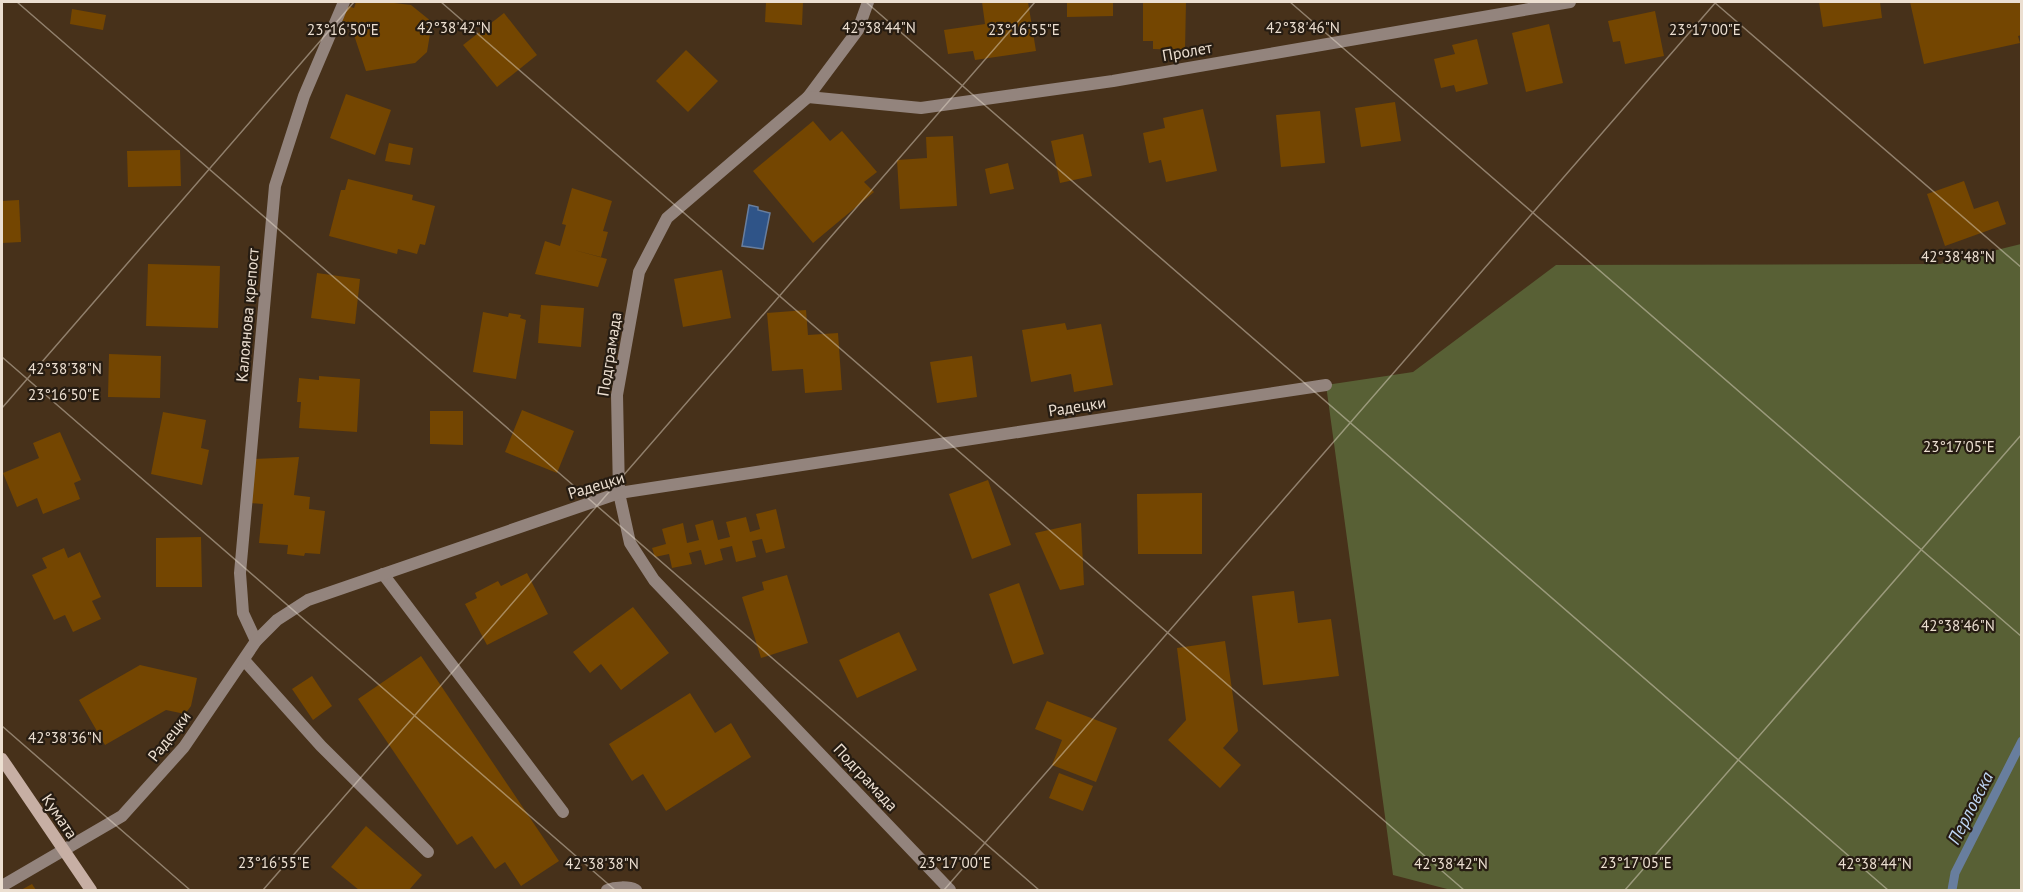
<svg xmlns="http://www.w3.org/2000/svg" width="2023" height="892" font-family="'PT Sans',sans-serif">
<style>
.green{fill:#586035}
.water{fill:#2f5488;stroke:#687e9e;stroke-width:1.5}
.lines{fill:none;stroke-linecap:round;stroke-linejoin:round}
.stream{stroke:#687e9e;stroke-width:9}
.building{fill:#744601}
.lane{stroke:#93847d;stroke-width:12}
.street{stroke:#93847d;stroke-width:12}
.secondary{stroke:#c7afa4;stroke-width:12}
.ticks{fill:none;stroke:#ecdfd1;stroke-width:1.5;stroke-opacity:0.45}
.labels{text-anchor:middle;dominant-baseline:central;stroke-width:4.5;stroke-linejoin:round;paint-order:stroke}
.street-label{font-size:16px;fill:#ecdfd1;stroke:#261c12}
.water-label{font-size:18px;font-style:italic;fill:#bed5f4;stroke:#261c12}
.ticks-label{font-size:15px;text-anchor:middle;fill:#ecdfd1;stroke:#261c12;stroke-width:4.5;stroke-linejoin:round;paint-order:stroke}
</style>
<rect width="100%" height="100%" fill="#47311a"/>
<polygon class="green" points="2021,244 2021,890 1451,890 1393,875 1326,385 1413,372 1556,265 1940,264"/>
<polygon class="water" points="749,205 758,207 758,210 770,213 763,249 742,246"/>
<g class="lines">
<polyline class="stream" points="1952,890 1955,873 2022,741"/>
</g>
<g class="building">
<polygon points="356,2 386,2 411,5 432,22 427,52 415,63 366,71 350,23 340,20 344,5 354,8"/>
<polygon points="766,2 803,2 802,25 765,22"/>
<polygon points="982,2 1028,2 1036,51 975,60 973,51 948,54 944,30 985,24"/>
<polygon points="1067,2 1113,2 1113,16 1067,17"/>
<polygon points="1143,2 1186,2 1185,50 1153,49 1153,41 1143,41"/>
<polygon points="1819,2 1880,2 1882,18 1823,27"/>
<polygon points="1910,2 2022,2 2022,35 2018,36 2020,43 1924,64"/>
<polygon points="72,9 106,15 103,30 70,24"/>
<polygon points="1655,11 1664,56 1625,64 1620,41 1613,42 1608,21"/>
<polygon points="504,13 537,55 497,87 463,45"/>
<polygon points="1549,24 1563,83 1526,92 1512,33"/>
<polygon points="1477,39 1488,84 1456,92 1454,85 1441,88 1434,59 1455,54 1452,45"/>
<polygon points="686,50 718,81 688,112 656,81"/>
<polygon points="346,94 391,110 375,155 330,138"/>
<polygon points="1395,102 1401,141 1361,147 1355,108"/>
<polygon points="1203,109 1217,171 1166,182 1161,160 1149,163 1143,133 1165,128 1163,118"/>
<polygon points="1320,111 1325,163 1281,167 1276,115"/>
<polygon points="813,121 830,141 842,131 877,172 864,182 874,192 813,243 753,171"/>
<polygon points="1083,134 1092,176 1060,183 1051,141"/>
<polygon points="953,136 957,206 900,209 897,160 927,158 926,137"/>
<polygon points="389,143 413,148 410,165 385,161"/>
<polygon points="180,150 181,186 128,187 127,151"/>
<polygon points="1008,163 1014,189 990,194 985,169"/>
<polygon points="348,179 413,195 412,200 435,206 425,245 420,244 417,254 398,249 397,254 329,236 341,190 345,190"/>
<polygon points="1964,181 1974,209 1998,201 2006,224 1945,246 1927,194"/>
<polygon points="572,188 612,201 603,231 608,232 601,257 574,250 607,259 598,287 535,274 545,241 560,246 566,225 562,224"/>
<polygon points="19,200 21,242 2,243 2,201"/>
<polygon points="148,264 220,266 218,328 146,326"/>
<polygon points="722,270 731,318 683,327 674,279"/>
<polygon points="317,273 360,279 355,324 311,318"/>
<polygon points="541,305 584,308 581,347 538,343"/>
<polygon points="806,310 808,335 838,333 842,390 805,393 803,369 772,371 767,313"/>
<polygon points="483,312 508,317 509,313 521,315 520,318 526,320 516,379 473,372"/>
<polygon points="1065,323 1067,330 1101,324 1113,385 1074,392 1071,374 1031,382 1022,330"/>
<polygon points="109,354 161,356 160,398 108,397"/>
<polygon points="972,356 977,397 937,403 930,362"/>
<polygon points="319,376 360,379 357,432 299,428 301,402 297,402 299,378 319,380"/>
<polygon points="522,410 574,431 557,473 505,452"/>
<polygon points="430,411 463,411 463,445 430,444"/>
<polygon points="163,412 206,420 201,448 209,450 202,485 151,474"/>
<polygon points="60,432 81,480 74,483 80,499 43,514 37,498 17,507 3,473 39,458 33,443"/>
<polygon points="299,457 294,495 310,497 309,509 325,511 320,554 305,553 304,556 287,554 288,545 259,543 263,504 250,503 252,459"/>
<polygon points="988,480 1011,545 972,559 949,494"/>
<polygon points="1202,493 1202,554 1138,554 1137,494"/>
<polygon points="776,509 785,548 766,553 762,539 752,541 756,557 736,562 732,546 720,549 723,560 705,565 701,550 689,553 692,564 672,568 669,554 655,557 652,548 666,544 662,529 683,523 687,543 699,540 695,525 713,520 718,540 730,537 726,522 746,517 750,532 760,529 756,514"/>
<polygon points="1081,523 1084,585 1060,590 1035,533"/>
<polygon points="201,537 202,587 156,587 156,538"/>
<polygon points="64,548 68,558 80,552 101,597 92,601 101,619 73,632 65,615 54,620 32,575 47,568 42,558"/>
<polygon points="527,573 548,614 487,645 465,604 477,598 475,593 498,581 501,586"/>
<polygon points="787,575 808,643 761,658 742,597 764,590 762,582"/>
<polygon points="1019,583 1044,654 1013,664 989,594"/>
<polygon points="1294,591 1298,623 1331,619 1339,676 1263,685 1252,596"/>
<polygon points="633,607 669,653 621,690 601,664 590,673 573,652"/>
<polygon points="899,632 917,670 857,698 839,660"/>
<polygon points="1225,641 1238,731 1223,748 1241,765 1220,788 1168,740 1186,720 1177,648"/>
<polygon points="421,656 559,861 521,886 505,862 495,869 472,836 457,845 358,699"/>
<polygon points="140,665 197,678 191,706 185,714 166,710 105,745 79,700"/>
<polygon points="312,676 332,706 313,720 292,689"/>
<polygon points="690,693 715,733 731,723 751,757 666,811 643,774 632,781 609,744"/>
<polygon points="1047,701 1117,728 1096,782 1052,765 1062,740 1035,729"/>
<polygon points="1059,773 1093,786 1083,811 1049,798"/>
<polygon points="366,826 422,875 409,890 359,890 331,867"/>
<polygon points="32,884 36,890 21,890"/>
</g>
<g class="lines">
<g class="lane">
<polyline points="244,660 321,746 428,852"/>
<path d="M 607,890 C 615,887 628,886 636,890"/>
</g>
<g class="street">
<polyline points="868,2 858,30 808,97 667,218 639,272 617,395 619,493 630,543 654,580 950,890"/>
<polyline points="808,97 921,108 1113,81 1570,2"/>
<polyline points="383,574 563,812"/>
<polyline points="256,641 243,613 240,573 275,186 304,96 344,2"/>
<polyline points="2,886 122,816 184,747 256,641 277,620 308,600 619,493 1326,385"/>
</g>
<polyline class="secondary" points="2,759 91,890"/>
</g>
<path class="ticks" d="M 17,2 L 1039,890M 441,2 L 1464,890M 866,2 L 1888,890M 1290,2 L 2022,637M 1714,2 L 2022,268M 2,357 L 615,890M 2,408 L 354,2M 2,726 L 190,890M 263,890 L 1035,2M 944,890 L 1716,2M 1625,890 L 2022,434"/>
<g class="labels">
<g class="street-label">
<text transform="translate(1187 51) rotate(-10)">Пролет</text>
<text transform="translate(247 315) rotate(-85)">Калоянова крепост</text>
<text transform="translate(609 354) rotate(-81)">Подграмада</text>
<text transform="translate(1077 406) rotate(-9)">Радецки</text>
<text transform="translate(596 485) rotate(-17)">Радецки</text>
<text transform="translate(169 736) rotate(-52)">Радецки</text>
<text transform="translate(866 777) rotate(47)">Подграмада</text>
<text transform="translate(60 816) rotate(56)">Кумата</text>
</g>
<g class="water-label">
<text transform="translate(1970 808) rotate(-63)">Перловска</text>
</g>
</g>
<g class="ticks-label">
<text x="454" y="33">42°38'42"N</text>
<text x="879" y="33">42°38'44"N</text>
<text x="1303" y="33">42°38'46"N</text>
<text x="1024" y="35">23°16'55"E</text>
<text x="343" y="35">23°16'50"E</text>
<text x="1705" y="35">23°17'00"E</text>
<text x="1958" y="262">42°38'48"N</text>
<text x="65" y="374">42°38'38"N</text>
<text x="64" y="400">23°16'50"E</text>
<text x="1959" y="452">23°17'05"E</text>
<text x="1958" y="631">42°38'46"N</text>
<text x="65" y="743">42°38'36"N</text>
<text x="274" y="868">23°16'55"E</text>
<text x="955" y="868">23°17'00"E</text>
<text x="1636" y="868">23°17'05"E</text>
<text x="602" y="869">42°38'38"N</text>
<text x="1451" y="869">42°38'42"N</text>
<text x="1875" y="869">42°38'44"N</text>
</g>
<rect width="2023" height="892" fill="none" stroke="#ecdfd1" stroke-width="6"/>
</svg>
